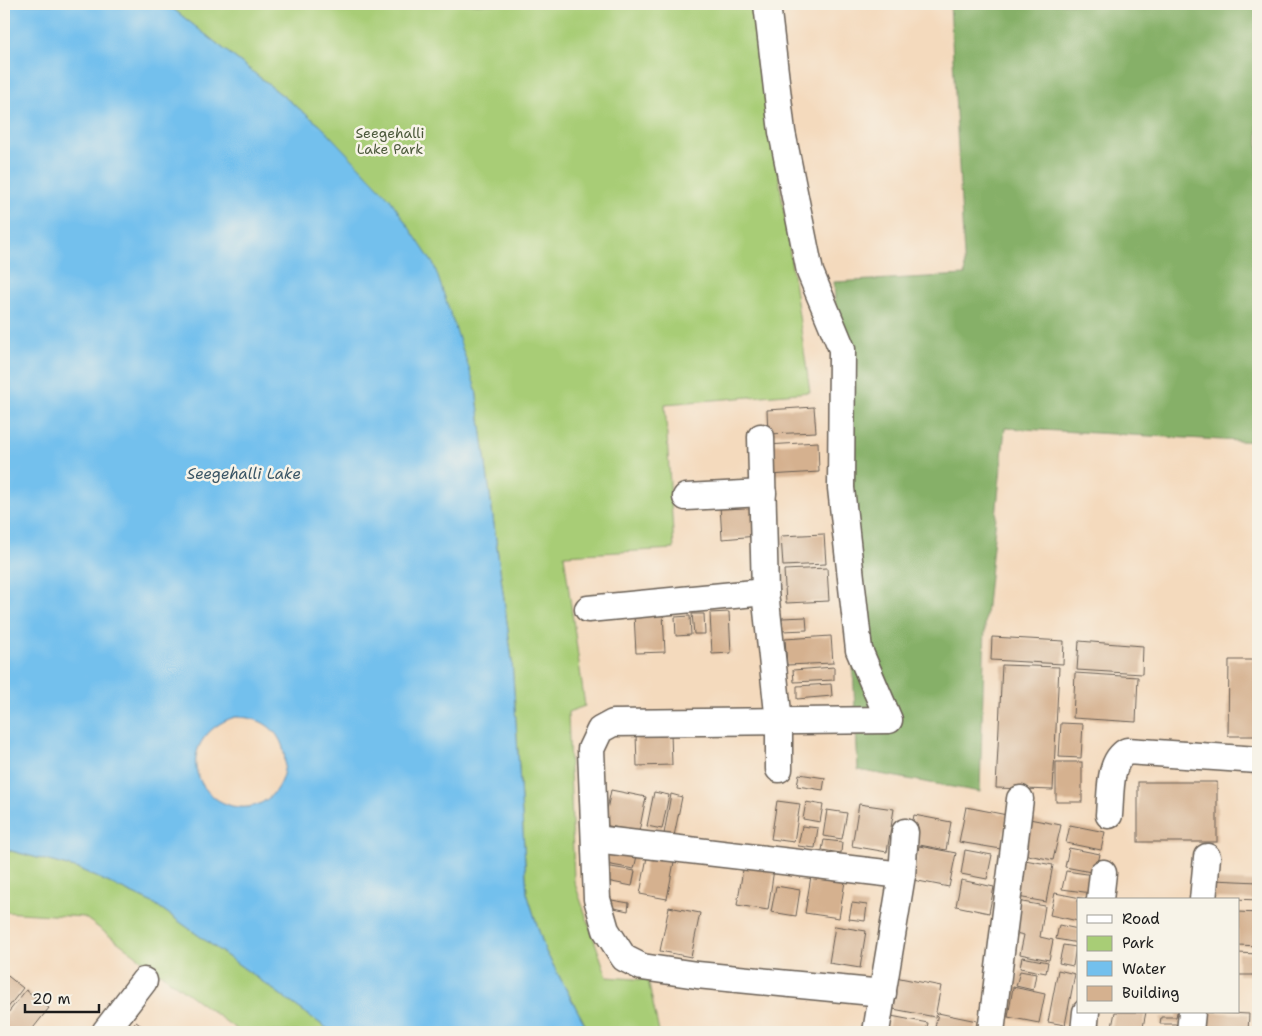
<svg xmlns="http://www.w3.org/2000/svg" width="1262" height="1036" font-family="'Shantell Sans',sans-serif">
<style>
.green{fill:#a8cd76;stroke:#627449}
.forest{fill:#86b067;stroke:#516642}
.water{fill:#73c0ed;stroke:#486e84;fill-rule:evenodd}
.building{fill:#d5b18f}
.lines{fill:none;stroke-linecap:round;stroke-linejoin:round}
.minor-casing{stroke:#685e54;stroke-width:29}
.minor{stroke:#fff;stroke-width:26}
.labels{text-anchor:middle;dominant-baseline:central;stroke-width:5;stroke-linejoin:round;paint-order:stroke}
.park-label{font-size:14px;fill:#4d5a3c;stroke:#f7f3e8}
.water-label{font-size:15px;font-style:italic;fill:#3a5565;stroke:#f7f3e8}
</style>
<rect width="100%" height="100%" fill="#f7f3e8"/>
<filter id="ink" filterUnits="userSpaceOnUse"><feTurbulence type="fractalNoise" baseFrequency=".02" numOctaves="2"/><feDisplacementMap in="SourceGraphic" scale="10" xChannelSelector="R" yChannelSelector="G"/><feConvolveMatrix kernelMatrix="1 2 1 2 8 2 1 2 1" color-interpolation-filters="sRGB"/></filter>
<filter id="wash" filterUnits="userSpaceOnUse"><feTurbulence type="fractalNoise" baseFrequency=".0096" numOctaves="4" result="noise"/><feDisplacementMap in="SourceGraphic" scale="20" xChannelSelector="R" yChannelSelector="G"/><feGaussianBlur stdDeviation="1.12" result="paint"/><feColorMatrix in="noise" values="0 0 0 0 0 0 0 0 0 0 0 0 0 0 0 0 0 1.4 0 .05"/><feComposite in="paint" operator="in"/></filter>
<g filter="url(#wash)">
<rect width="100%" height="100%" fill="#f4dabd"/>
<g class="green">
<polygon points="167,4 754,4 810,392 665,404 674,549 564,555 585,706 568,712 574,881 607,977 648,980 659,1032 589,1032 545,950 527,893 512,660 476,389 321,126"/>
<polygon points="4,849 79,869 155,904 332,1032 240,1032 84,917 4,912"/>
</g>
<polygon class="forest" points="950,4 1258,4 1258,442 1005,428 985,625 980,792 858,770 834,282 965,275"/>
<path class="water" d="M 4,4 L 167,4 L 321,126 L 390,199 L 434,265 L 476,389 L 512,660 L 527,893 L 545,950 L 589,1032 L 332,1032 L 155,904 L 79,869 L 4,849 ZM 235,717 C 310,716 293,820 232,806 C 218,802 209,795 202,784 C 184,754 207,725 235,717 Z"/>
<g id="blocks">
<g class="building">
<polygon points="814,407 816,432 768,434 767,410"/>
<polygon points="818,442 819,472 769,475 767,445"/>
<polygon points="755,504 757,536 722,539 720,505"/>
<polygon points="824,534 826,564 783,566 781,536"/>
<polygon points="827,568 829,601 786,603 784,570"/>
<polygon points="729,612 731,653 712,654 710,613"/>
<polygon points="663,613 665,652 636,653 634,614"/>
<polygon points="692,614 704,614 705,634 694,634"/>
<polygon points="690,616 691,635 676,636 675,617"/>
<polygon points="806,617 807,630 782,631 782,618"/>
<polygon points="831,636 833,663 787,665 785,639"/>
<polygon points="992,637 1064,641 1063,664 991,660"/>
<polygon points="1079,641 1143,646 1142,674 1077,670"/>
<polygon points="1229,660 1258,660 1258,736 1228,736"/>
<polygon points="1002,665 1059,667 1053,790 996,788"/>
<polygon points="834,667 834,680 794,682 793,670"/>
<polygon points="1075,673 1138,677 1136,722 1073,718"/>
<polygon points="831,684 832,696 797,699 797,686"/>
<polygon points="1061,723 1083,724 1081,758 1059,757"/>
<polygon points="671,733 672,765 637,766 636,734"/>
<rect x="1056" y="762" width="26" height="40"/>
<polygon points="799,774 825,778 823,790 797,786"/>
<rect x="1138" y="782" width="79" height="60"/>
<polygon points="611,790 646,797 639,832 604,825"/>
<polygon points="654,792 669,795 662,829 647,826"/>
<polygon points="671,794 682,797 674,836 664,834"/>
<polygon points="777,801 800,804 794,842 771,839"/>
<polygon points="806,802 823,805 820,822 803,819"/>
<polygon points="859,804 894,809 887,852 852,846"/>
<polygon points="966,807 1007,815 1001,849 959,842"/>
<polygon points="827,810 847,813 842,839 823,836"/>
<polygon points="914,815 951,822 946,850 909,843"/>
<polygon points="1024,818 1061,825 1053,860 1018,853"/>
<polygon points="1070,825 1105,832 1101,850 1066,843"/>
<polygon points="802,826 818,828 815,848 798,846"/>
<polygon points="824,840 842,842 841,853 822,850"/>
<polygon points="919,846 956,853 949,887 913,880"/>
<polygon points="1069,848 1100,854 1096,873 1065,867"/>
<polygon points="609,850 637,856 634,869 606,864"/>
<polygon points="965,850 992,855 987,879 961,874"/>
<polygon points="647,857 674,862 667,899 640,894"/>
<polygon points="1019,859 1053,865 1046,902 1012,896"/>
<polygon points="744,864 774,869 768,910 737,905"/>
<polygon points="605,866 635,871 632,886 602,880"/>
<polygon points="812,870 846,875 839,918 805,913"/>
<polygon points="1066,871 1094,875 1091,893 1062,889"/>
<polygon points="961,880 994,887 989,913 956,906"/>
<polygon points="1214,880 1258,882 1258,900 1213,898"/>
<polygon points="776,886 800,890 796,916 771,912"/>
<polygon points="1055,893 1086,899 1078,900 1078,921 1050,915"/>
<polygon points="606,899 629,903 628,911 605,906"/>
<polygon points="1017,901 1045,906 1040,937 1053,940 1049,960 1020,954 1024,935 1011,932"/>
<polygon points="852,903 867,905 865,921 849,919"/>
<polygon points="669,907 700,913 691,957 660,951"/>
<polygon points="1238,912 1258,913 1258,946 1238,945"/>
<polygon points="1059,925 1078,929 1078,943 1056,939"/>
<polygon points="835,926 866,931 860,968 829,963"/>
<polygon points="1063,945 1076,947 1073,966 1059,963"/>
<polygon points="1238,953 1257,954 1256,975 1238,975"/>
<polygon points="1022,957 1048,962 1046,973 1020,968"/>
<polygon points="1058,970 1075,974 1065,1025 1048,1022"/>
<polygon points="1020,971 1036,974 1033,990 1016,986"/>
<polygon points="4,973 23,988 4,1013"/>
<polygon points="895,977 941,986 935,1017 888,1008"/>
<polygon points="1013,987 1045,994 1039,1023 1008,1017"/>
<polygon points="26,990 49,1008 30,1032 7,1032 4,1030 4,1018"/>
<polygon points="1115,1012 1146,1012 1142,1032 1111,1032"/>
<polygon points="1177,1012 1193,1012 1190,1028 1175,1024 1160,1024 1161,1017 1176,1017"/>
<polygon points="1204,1012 1249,1014 1248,1032 1203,1032"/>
<polygon points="938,1013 977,1021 975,1032 934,1032"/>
<polygon points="891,1016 928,1023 926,1032 887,1032"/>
<polygon points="136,1022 150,1032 128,1032"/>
</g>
</g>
</g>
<g filter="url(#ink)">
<use href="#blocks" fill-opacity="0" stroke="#685e54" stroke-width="1"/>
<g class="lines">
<defs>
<g id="minor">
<polyline points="767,4 782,132 810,272 842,349 841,488 859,650 889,720 613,723 600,730 591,749 597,899 606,930 624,958 642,967 697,975 883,993"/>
<polyline points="761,437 765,592 779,722 779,769"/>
<polyline points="686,497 763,493"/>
<polyline points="588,609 765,592"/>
<path d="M 1109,815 C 1111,795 1108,761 1127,751 L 1258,760"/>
<polyline points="595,839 902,875"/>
<polyline points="1100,900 1103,873"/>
<polyline points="1203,900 1207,857"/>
<polyline points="105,1032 144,981"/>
<polyline points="876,1032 902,875 905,832"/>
<polyline points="991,1032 1020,799"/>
<polyline points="1084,1032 1086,1012"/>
<polyline points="1190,1032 1192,1012"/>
</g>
</defs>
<use href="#minor" class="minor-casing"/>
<use href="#minor" class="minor"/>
</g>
</g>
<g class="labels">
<g class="park-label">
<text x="390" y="133">Seegehalli<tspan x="390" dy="16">Lake Park</tspan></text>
</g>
<g class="water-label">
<text x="244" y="474">Seegehalli Lake</text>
</g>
</g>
<rect width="1262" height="1036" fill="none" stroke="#f7f3e8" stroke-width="20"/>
<rect x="1077" y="898" width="162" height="115" fill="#f7f3e8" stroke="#9f9d96"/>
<rect x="1087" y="915" width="25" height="8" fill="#ffffff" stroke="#9f9d96"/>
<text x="1122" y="924" font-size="15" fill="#1c1c1c">Road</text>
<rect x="1087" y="936" width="25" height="15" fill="#a8cd76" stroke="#9f9d96"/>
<text x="1122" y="948" font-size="15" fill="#1c1c1c">Park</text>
<rect x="1087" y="961" width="25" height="15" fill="#73c0ed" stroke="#9f9d96"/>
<text x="1122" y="974" font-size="15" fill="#1c1c1c">Water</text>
<rect x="1087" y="986" width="25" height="15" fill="#d5b18f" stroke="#9f9d96"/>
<text x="1122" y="998" font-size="15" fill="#1c1c1c">Building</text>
<path d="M25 1004v8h74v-8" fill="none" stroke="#1c1c1c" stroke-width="2.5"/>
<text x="32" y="1004" font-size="15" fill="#1c1c1c" stroke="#f7f3e8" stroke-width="4" paint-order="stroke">20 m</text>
</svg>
